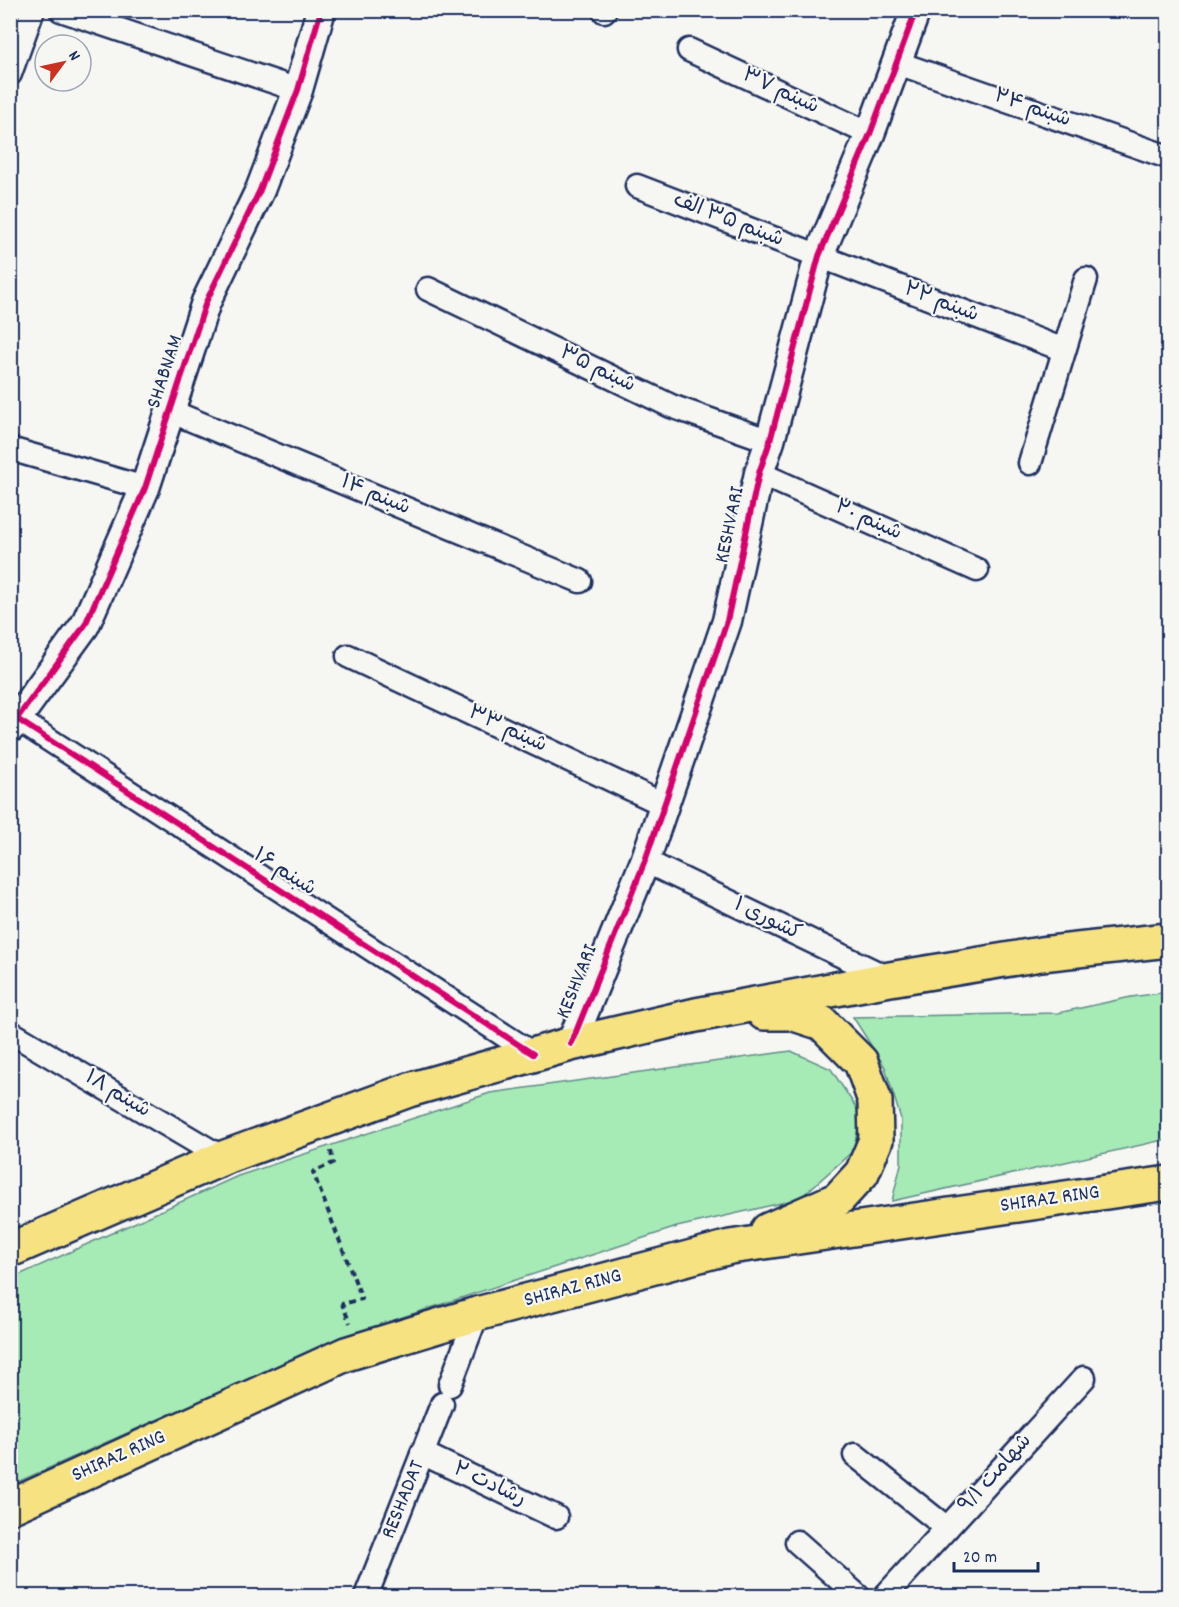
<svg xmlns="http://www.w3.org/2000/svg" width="1179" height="1607" font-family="Dekko,'Playpen Sans Arabic',sans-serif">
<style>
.green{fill:#a6eab5;stroke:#608c8a;stroke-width:1.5}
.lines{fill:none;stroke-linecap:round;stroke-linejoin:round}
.minor-casing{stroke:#1b2f5e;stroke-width:27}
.tertiary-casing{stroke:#1b2f5e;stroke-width:33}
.trunk-casing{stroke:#1b2f5e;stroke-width:38}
.path{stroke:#1b2f5e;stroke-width:4;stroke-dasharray:6 4.5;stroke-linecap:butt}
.minor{stroke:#f6f6f2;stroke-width:22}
.tertiary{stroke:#f6f6f2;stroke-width:28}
.trunk{stroke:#f7e281;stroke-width:33}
.cycleway-casing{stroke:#f6f6f2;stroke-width:10}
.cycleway{stroke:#d6006c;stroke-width:6}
.labels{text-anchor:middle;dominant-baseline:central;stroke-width:4.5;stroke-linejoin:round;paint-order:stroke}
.street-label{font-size:21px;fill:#1b2f5e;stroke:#f6f6f2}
</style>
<rect width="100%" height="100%" fill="#f6f6f2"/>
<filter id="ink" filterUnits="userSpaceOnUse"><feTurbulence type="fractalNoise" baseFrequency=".0167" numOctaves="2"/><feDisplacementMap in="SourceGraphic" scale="12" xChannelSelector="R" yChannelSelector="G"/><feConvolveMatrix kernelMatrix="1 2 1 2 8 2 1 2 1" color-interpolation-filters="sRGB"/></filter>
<g filter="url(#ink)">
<g class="green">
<polygon points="1168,992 1168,1139 892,1201 901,1164 901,1119 885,1067 853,1017 1058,1013 1131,997"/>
<polygon points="791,1051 831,1069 861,1115 853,1151 799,1199 677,1227 400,1318 152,1422 11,1485 10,1279 238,1176 490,1093"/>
</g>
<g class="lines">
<defs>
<g id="minor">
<polyline points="61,10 298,90"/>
<polyline points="604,11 605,10"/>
<polyline points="689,50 870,134"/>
<polyline points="895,62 1168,157"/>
<polyline points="10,74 33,10"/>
<polyline points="637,186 1064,350"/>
<polyline points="428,289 671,406 770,441"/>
<polyline points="170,411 580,581"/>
<polyline points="10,449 145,488"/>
<polyline points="1030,463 1086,279"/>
<polyline points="759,473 977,570"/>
<polyline points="348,656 665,805"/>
<polyline points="17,719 533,1054"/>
<polyline points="645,861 890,979"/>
<polyline points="10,1032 223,1158"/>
<polyline points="450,1385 477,1314"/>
<polyline points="422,1453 556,1517"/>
<polyline points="855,1455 947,1528"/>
<polyline points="797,1542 858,1596"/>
<polyline points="366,1596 442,1404"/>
<polyline points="885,1596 1084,1378"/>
</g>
<g id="tertiary">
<polyline points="10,728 85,625 145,488 206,302 260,190 298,90 321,10"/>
<polyline points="571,1044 645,861 727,621 759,473 770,441 819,256 870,134 916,10"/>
</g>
<g id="trunk">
<polyline points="764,1013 791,1013 822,1023 861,1062 875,1101 876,1140 862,1173 838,1199 768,1230"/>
<polyline points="10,1250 223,1158 409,1090 571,1044 696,1015 890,979 1041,954 1168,940"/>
<polyline points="10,1507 346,1354 477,1314 730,1247 1168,1183"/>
</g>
</defs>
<use href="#minor" class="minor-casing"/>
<use href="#tertiary" class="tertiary-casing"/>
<use href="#trunk" class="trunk-casing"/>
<polyline class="path" points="331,1151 333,1163 313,1172 362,1299 342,1304 350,1323"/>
<use href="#minor" class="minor"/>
<use href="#tertiary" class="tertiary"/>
<use href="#trunk" class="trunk"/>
<defs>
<g id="cycleway">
<polyline points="17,719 533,1054"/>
<polyline points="10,728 85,625 145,488 206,302 260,190 298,90 321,10"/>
<polyline points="571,1044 645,861 727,621 759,473 770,441 819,256 870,134 916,10"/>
</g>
</defs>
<use href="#cycleway" class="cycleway-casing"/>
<use href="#cycleway" class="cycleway"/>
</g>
</g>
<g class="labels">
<g class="street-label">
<text transform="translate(780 92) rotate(25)">۳۷ شبنم</text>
<text transform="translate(1032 109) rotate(19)">۲۴ شبنم</text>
<text transform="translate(728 221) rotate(21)">شبنم ۳۵ الف</text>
<text transform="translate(941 303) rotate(21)">۲۲ شبنم</text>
<text transform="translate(597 370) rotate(26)">۳۵ شبنم</text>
<text transform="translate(166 372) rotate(-72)">SHABNAM</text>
<text transform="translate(375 496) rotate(23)">۱۴ شبنم</text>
<text transform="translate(868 521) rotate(24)">۲۰ شبنم</text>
<text transform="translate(731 525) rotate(-78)">KESHVARI</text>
<text transform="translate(507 730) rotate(25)">۳۳ شبنم</text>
<text transform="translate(284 873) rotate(33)">۱۶ شبنم</text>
<text transform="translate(767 920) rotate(26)">۱ کشوری</text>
<text transform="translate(578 982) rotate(-68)">KESHVARI</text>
<text transform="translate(117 1095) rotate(31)">۱۸ شبنم</text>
<text transform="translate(1050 1200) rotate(-8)">SHIRAZ RING</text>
<text transform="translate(573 1289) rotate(-15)">SHIRAZ RING</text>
<text transform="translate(119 1457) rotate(-24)">SHIRAZ RING</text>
<text transform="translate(996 1474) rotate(-48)">۹/۱ شهامت</text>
<text transform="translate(489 1485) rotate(25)">۲ رشادت</text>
<text transform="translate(404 1500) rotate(-68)">RESHADAT</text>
</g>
</g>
<rect width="1179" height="1607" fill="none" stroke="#f6f6f2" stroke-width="36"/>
<rect x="18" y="18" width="1143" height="1571" fill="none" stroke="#1b2f5e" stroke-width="2" filter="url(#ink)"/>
<g transform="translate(63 63) rotate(57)"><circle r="28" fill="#f6f6f2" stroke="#9ea6b7" stroke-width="1.5"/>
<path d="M0-4.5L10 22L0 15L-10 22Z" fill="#c8321e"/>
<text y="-9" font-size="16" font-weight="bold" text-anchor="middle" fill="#1b2f5e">N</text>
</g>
<path d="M954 1562v9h84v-9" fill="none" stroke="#1b2f5e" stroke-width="3"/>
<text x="963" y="1562" font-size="18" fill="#1b2f5e" stroke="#f6f6f2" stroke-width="4.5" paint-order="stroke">20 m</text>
</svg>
